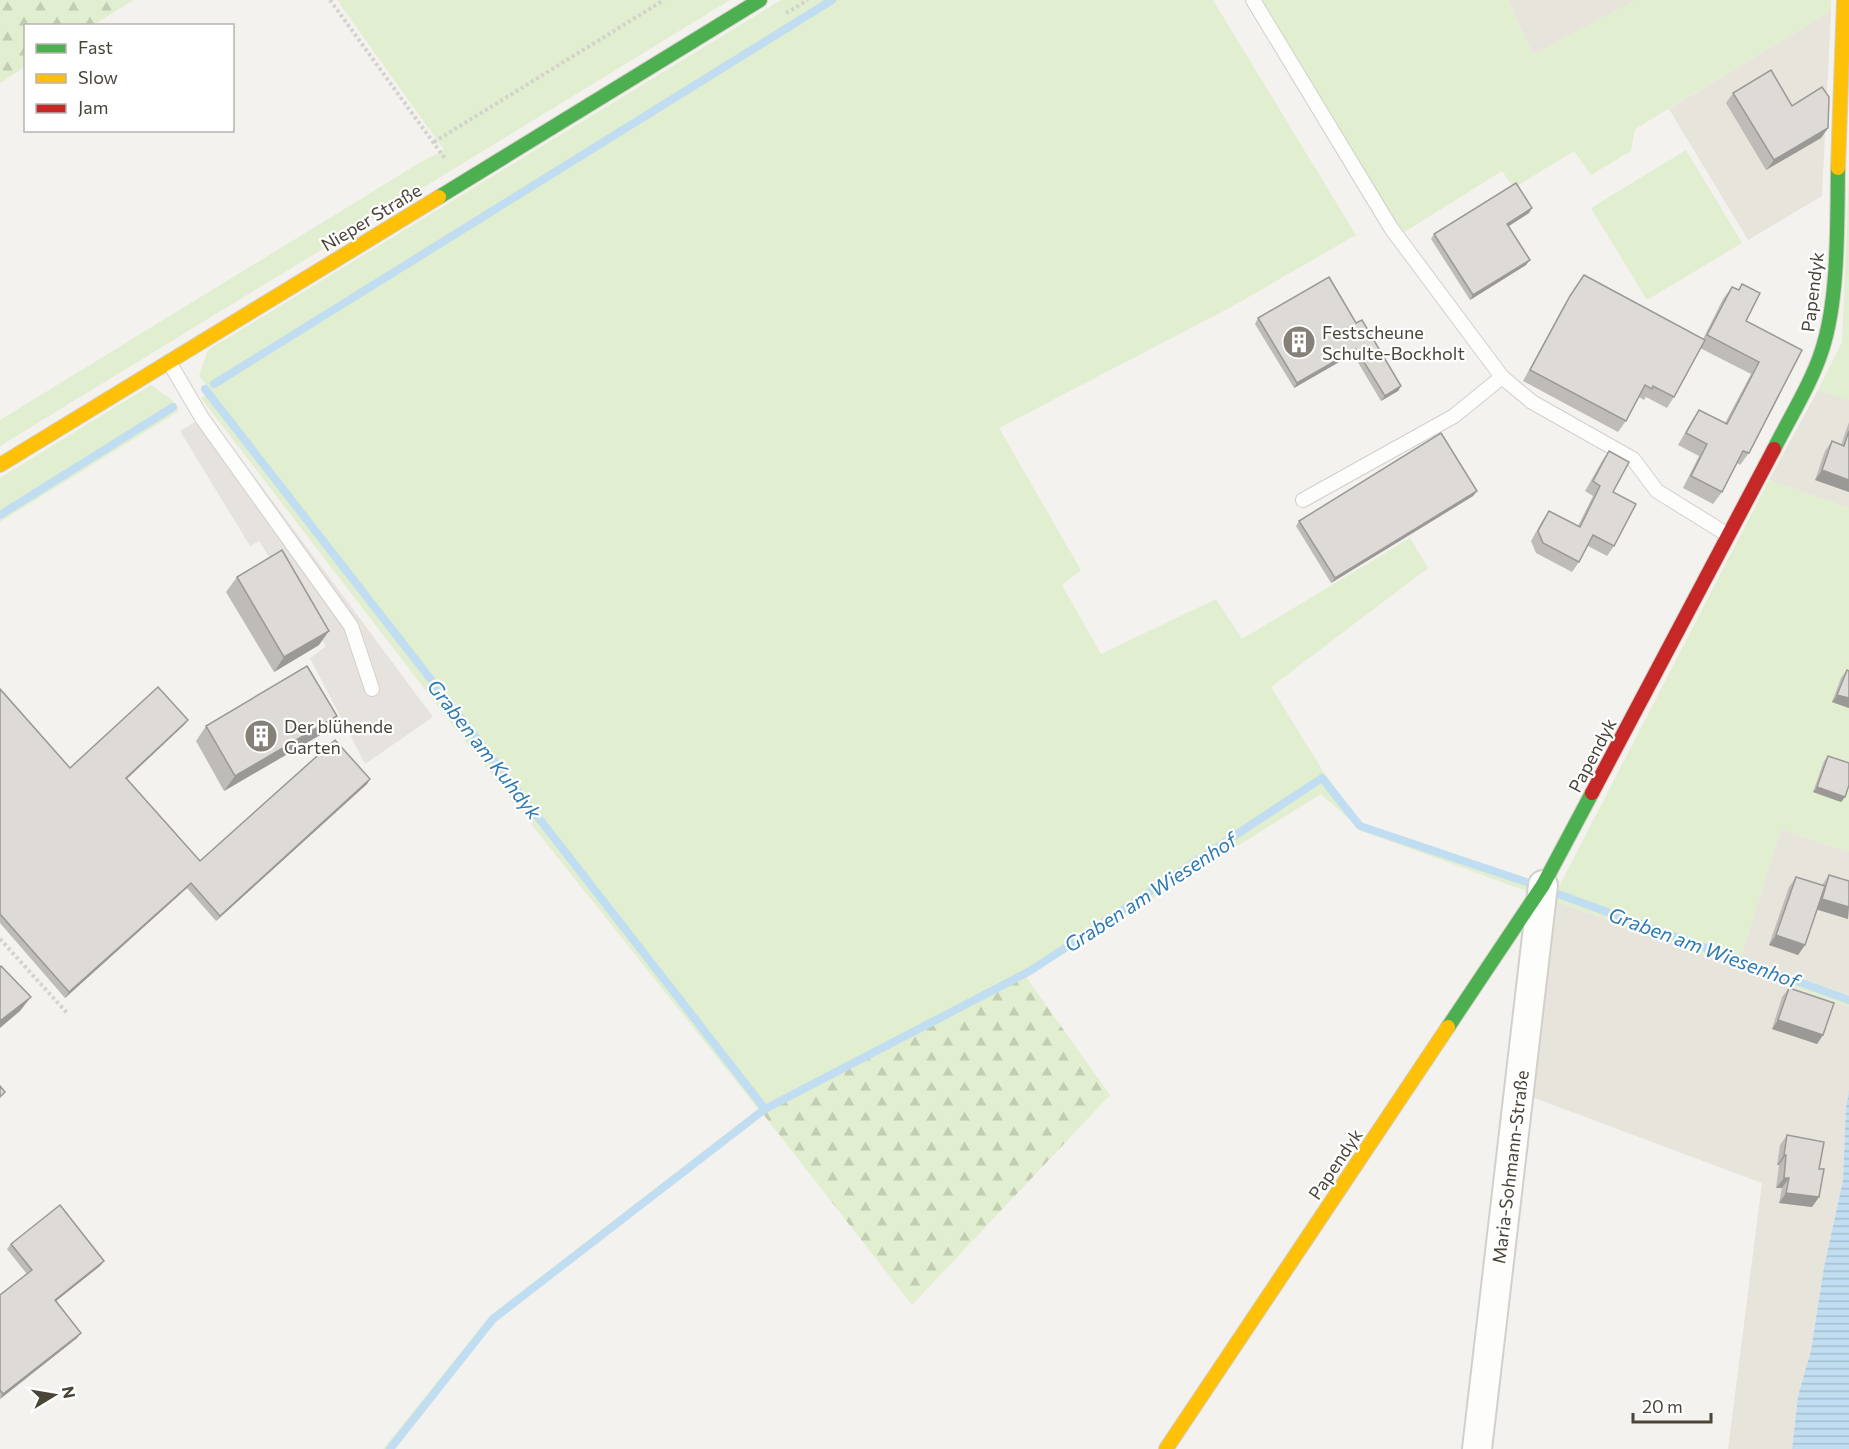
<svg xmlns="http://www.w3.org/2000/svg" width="1849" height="1449" font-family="Commissioner,sans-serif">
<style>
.residential{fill:#e7e4dc}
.green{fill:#e1eecf}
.forest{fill:url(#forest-firs)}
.parking{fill:#e6e3df}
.water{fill:url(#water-rules)}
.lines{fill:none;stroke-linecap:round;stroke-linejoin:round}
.stream{stroke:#c0ddf1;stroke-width:8}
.lane-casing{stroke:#d2d0cb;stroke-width:16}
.street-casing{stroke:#d2d0cb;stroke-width:32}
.fast-casing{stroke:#d3cfc5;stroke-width:16}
.slow-casing{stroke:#d3cfc5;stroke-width:16}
.jam-casing{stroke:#d3cfc5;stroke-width:16}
.path{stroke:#d3d2cc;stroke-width:4;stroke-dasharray:3 3;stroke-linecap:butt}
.lane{stroke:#fdfdfc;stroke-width:14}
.street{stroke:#fdfdfc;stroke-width:28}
.fast{stroke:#4caf50;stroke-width:14}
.slow{stroke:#ffc107;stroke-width:14}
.jam{stroke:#c62828;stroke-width:14}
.wall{fill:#bfbcb8}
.shaded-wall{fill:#9b9996}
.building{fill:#dedbd6;stroke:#9b9996;stroke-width:1.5}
.labels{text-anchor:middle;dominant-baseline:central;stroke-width:4.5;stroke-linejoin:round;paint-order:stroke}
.street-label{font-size:18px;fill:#4b4439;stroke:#fff}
.poi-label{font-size:18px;fill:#4b4439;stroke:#fff;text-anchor:start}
.water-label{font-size:20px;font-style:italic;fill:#2e7ab2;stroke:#fff}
</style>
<defs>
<pattern id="forest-firs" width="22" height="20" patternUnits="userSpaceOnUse" patternTransform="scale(1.5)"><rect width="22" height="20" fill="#e1eecf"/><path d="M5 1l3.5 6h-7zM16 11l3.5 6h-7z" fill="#c3cdb2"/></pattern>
<pattern id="water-rules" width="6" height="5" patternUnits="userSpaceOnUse" patternTransform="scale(1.5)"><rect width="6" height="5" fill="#c0ddf1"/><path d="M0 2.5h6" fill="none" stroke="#a6bfcf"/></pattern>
</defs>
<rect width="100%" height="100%" fill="#f4f2ee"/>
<g class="residential">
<polygon points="1508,0 1636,0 1533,55"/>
<polygon points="1831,11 1822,196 1748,240 1669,109"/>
<polygon points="1818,390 1849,400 1849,508 1769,480"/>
<polygon points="1781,829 1849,852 1849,995 1741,956"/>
<polygon points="1552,900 1849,1007 1849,1090 1846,1107 1843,1180 1824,1267 1811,1350 1798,1396 1792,1449 1728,1449 1762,1183 1529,1096"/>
</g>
<g class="green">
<polygon points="337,0 730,0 0,446 0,420 421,162 444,150"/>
<polygon points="781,0 1213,0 1356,235 1231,307 999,428 1081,570 1062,585 1101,654 1216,599 1242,639 1410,538 1428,568 1271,687 1323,771 1361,823 1531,883 1526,891 1362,831 1321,794 1026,977 763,1114 495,1322 394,1449 383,1449 490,1316 758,1109 450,722 201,398 212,392 199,376 208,350"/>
<polygon points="1261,0 1508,0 1533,55 1636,0 1831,0 1831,11 1635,129 1631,151 1591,175 1574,151 1514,188 1502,171 1403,233"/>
<polygon points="1686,150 1742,243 1647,300 1591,208"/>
<polygon points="1849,177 1849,400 1818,390 1842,342"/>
<polygon points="151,385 172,400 179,411 0,522 0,478"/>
<polygon points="1769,480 1849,508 1849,852 1781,829 1741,956 1849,995 1849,1007 1552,900"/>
</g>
<g class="forest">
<polygon points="0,0 134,0 93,25 26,26 25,67 0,83"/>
<polygon points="1026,977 1110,1095 912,1305 763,1114"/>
</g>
<polygon class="parking" points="208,414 433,717 365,764 310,658 326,646 259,541 250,546 180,431"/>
<polygon class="water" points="1849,1090 1849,1449 1792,1449 1798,1396 1811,1350 1824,1267 1843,1180 1846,1107"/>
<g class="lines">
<g class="stream">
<polyline points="214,384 832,0"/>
<polyline points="205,389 765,1109"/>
<polyline points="0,515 173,407"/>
<polyline points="1558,894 1849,1000"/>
<polyline points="390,1449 493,1319 765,1109 1030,971 1322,778 1360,826 1526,882"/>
</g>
<defs>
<g id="lane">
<polyline points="1253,0 1391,228 1502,377 1532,402 1633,459 1657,491 1728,535"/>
<polyline points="169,362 202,418 351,626 372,689"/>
<polyline points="1303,500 1454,416 1502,377"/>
</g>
<polyline id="street" points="1477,1449 1543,885"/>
<g id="fast">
<polyline points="439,197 760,0"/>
<path d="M 1774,449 C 1789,419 1812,382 1822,350 C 1839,298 1837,224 1838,168"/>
<polyline points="1448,1027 1543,885 1592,793"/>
</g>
<g id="slow">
<polyline points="1838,168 1844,0"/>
<polyline points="0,465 439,197"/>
<polyline points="1166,1449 1448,1027"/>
</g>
<polyline id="jam" points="1592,793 1774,449"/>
</defs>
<use href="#lane" class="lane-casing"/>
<use href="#street" class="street-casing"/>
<use href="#fast" class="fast-casing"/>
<use href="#slow" class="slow-casing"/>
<use href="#jam" class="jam-casing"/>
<g class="path">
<polyline points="330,0 446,160"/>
<polyline points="786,13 808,0"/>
<polyline points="434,142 664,0"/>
<polyline points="0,939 68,1014"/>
</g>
<use href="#lane" class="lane"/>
<use href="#street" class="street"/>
<use href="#fast" class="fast"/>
<use href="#slow" class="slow"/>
<use href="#jam" class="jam"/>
</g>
<g class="wall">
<polygon points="1733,93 1792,106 1828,128 1821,138 1766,170 1726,103"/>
<polygon points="1529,213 1509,226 1526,265 1470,300 1431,239 1434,234"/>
<polygon points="1584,275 1703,339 1723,299 1732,287 1738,290 1742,284 1746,321 1802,350 1749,453 1740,465 1737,463 1722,492 1713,504 1683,488 1699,456 1678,445 1691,422 1699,410 1725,423 1751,374 1700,348 1674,397 1667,408 1646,397 1644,400 1639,397 1626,421 1618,432 1523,381 1563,307"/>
<polygon points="1258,318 1356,323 1401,386 1398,391 1381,401 1353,354 1294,388 1255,324"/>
<polygon points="1849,422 1849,492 1815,480 1825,451 1832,441 1841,445"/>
<polygon points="1609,451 1613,492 1614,546 1607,556 1588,546 1579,562 1572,572 1536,553 1531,541 1542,521 1549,511 1578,526 1593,496 1585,491 1602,461"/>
<polygon points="1477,491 1473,496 1331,583 1296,526 1299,521"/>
<polygon points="237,577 319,645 274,672 226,592"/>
<polygon points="1847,670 1849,671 1849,708 1832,702 1841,678"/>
<polygon points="0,689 70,768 188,720 184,725 127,779 200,861 370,779 367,784 216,921 187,888 65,998 0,923"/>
<polygon points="337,716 327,731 224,791 196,741 206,726"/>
<polygon points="1828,756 1845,797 1841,802 1813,792 1824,761"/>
<polygon points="1829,875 1849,881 1848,919 1817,909 1805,945 1798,955 1769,945 1789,887 1796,877 1822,885"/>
<polygon points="1789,988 1823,1035 1817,1044 1772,1029 1782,997"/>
<polygon points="1787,1135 1819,1169 1819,1197 1812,1207 1779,1203 1782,1188 1776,1188 1779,1165 1777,1165 1780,1145"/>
<polygon points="11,1244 104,1261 100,1266 56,1301 77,1338 0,1399 0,1295 27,1274 7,1249"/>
</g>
<g class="shaded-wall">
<polygon points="1828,128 1821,138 1766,170 1774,160"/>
<polygon points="1532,208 1529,213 1504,229 1507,224"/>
<polygon points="1530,260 1526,265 1470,300 1473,295"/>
<polygon points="1356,349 1353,354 1294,388 1297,383"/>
<polygon points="1401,386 1398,391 1381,401 1385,396"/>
<polygon points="1822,470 1849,480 1849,492 1815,480"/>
<polygon points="1477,491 1473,496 1331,583 1335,578"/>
<polygon points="329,631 319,645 274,672 284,657"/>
<polygon points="1837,695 1849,698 1849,708 1832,702"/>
<polygon points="337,716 327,731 224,791 235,776"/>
<polygon points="188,720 184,725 122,783 126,778"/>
<polygon points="370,779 367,784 216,921 220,916"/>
<polygon points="1817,787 1845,797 1841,802 1813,792"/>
<polygon points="191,883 187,888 65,998 69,992"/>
<polygon points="1822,899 1849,907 1848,919 1815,909"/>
<polygon points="1776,935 1805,945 1798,955 1769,945"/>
<polygon points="31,997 20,1011 0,1028 0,1021"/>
<polygon points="1778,1020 1823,1035 1817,1044 1772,1029"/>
<polygon points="1784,1155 1786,1155 1779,1165 1777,1165"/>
<polygon points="1784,1178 1789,1178 1782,1188 1776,1188"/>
<polygon points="1786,1193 1819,1197 1812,1207 1779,1203"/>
<polygon points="104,1261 100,1266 51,1305 55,1300"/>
<polygon points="81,1333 77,1338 0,1399 3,1394"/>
</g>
<g class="building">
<polygon points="1771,70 1792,106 1822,87 1829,97 1828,128 1774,160 1733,93"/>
<polygon points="1516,183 1532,208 1507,224 1530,260 1473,295 1434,234"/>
<polygon points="1584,275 1705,340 1674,397 1653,386 1652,389 1645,385 1626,421 1530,370 1570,296"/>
<polygon points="1329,277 1356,323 1362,320 1401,386 1385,396 1356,349 1297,383 1258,318"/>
<polygon points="1742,284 1760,293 1746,321 1802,350 1749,453 1743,451 1722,492 1691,476 1707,444 1686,433 1699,410 1727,424 1759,362 1707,335 1732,287 1739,290"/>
<polygon points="1849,431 1849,480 1822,470 1832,441 1844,446"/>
<polygon points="1441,433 1477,491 1335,578 1299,521"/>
<polygon points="1609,451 1629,462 1613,492 1636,504 1614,546 1593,535 1579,562 1543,543 1538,531 1549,511 1580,527 1600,486 1593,481"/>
<polygon points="282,550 329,631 284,657 237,577"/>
<polygon points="307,666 337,716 235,776 206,726"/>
<polygon points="1847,670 1849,671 1849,698 1837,695"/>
<polygon points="158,687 188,720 126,778 200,861 335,740 370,779 220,916 191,883 69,992 0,914 0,689 70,768"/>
<polygon points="1828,756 1849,763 1849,785 1845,797 1817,787"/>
<polygon points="1829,875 1849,881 1849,907 1822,899"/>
<polygon points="1796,877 1825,886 1805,945 1776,935"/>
<polygon points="1,966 31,997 0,1021 0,967"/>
<polygon points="1789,988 1834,1003 1823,1035 1778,1020"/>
<polygon points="0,1086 5,1092 0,1097"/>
<polygon points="1787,1135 1824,1142 1819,1169 1824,1169 1819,1197 1786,1193 1789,1178 1784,1178 1786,1155 1784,1155"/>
<polygon points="60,1205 104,1261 55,1300 81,1333 3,1394 0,1390 0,1295 32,1270 11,1244"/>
</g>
<defs>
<symbol id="building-disc" viewBox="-11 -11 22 22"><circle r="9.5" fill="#868178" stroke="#fff"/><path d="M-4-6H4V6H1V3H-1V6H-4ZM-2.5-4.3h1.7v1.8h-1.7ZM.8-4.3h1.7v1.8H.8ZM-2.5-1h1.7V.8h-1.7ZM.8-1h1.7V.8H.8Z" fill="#fff"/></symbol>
</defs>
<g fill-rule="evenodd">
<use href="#building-disc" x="1280" y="323" width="38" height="38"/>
<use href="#building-disc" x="242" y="717" width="38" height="38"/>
</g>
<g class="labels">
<g class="street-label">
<text transform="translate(371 217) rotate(-31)">Nieper Straße</text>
<text transform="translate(1812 292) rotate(-83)">Papendyk</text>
<text transform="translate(1592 755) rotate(-62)">Papendyk</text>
<text transform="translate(1335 1164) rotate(-56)">Papendyk</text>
<text transform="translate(1510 1167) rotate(-83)">Maria-Sohmann-Straße</text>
</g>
<g class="poi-label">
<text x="1322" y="332">Festscheune<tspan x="1322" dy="21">Schulte-Bockholt</tspan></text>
<text x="284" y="726">Der blühende<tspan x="284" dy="21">Garten</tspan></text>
</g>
<g class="water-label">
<text transform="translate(485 749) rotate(52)">Graben am Kuhdyk</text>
<text transform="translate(1150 892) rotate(-33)">Graben am Wiesenhof</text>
<text transform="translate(1704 947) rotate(20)">Graben am Wiesenhof</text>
</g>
</g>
<rect x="24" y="24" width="210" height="108" fill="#ffffff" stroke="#b7b4b0" stroke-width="1.5"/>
<rect x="36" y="44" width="30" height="9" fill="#4caf50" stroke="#b7b4b0" stroke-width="1.5"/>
<text x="78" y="54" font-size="18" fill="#4b4439">Fast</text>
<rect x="36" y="74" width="30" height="9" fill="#ffc107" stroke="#b7b4b0" stroke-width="1.5"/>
<text x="78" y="84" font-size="18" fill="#4b4439">Slow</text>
<rect x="36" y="104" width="30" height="9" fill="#c62828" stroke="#b7b4b0" stroke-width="1.5"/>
<text x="78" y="114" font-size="18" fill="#4b4439">Jam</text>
<g transform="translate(54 1395) rotate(79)" stroke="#ffffff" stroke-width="4.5" paint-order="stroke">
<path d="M0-4.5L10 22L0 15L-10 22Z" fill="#4b4439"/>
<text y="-9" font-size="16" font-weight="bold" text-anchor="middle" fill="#4b4439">N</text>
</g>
<path d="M1633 1413v9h78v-9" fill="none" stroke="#4b4439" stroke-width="3"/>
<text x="1642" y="1413" font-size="18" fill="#4b4439" stroke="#ffffff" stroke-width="4.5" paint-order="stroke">20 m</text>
</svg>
